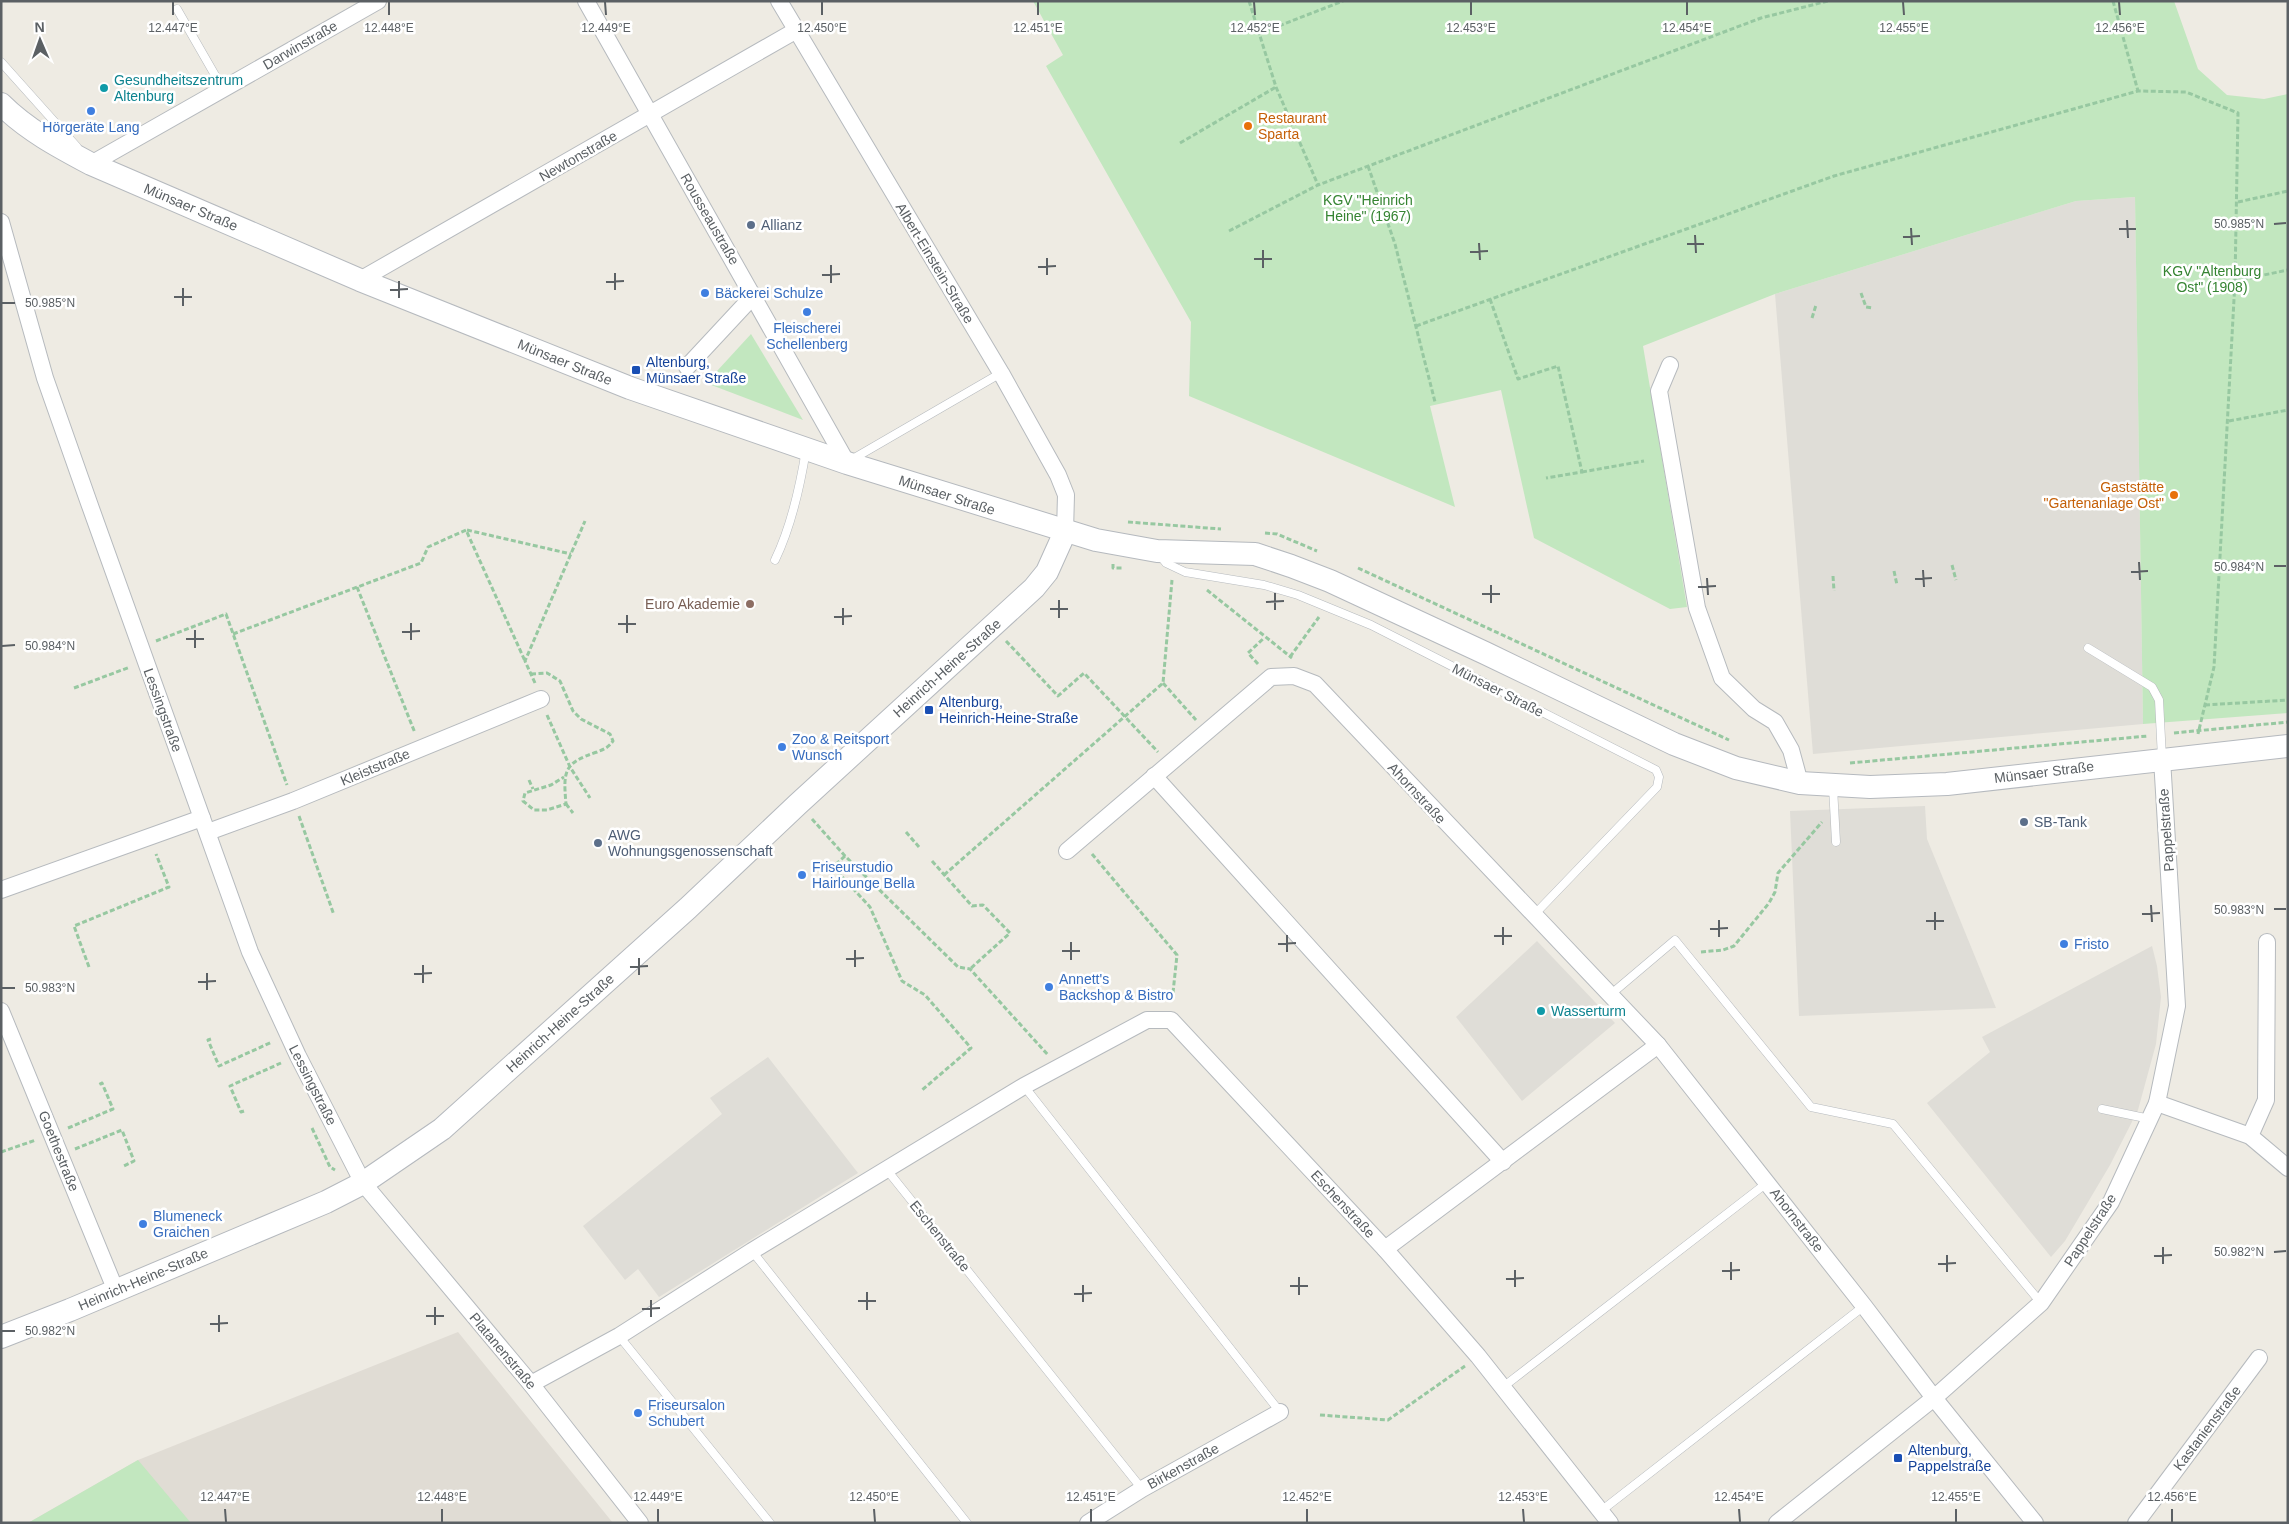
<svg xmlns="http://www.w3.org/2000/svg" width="2289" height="1524" font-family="Arial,sans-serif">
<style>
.industrial{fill:#dfddd7}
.education{fill:#e0dcd4}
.green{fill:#c2e7bf}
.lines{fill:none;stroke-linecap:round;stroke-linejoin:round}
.lane-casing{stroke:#b6babe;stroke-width:9}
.street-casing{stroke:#b6babe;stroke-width:18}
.secondary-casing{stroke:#b5b9be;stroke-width:24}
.path{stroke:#97c8a1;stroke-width:3;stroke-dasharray:5 2.5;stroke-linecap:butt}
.lane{stroke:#fff;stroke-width:8}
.street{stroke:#fff;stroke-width:16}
.secondary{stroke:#fff;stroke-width:22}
.ticks{fill:none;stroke:#5b6064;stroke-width:2}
.culture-dot{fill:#0f9aa8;stroke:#fff;stroke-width:2}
.shop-dot{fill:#3f7fe0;stroke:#fff;stroke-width:2}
.food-dot{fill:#e8710a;stroke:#fff;stroke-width:2}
.service-dot{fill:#5c6f8a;stroke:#fff;stroke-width:2}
.transit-dot{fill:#1a4fb4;stroke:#fff;stroke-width:2}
.education-dot{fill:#8d6e63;stroke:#fff;stroke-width:2}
.labels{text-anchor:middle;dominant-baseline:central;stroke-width:5;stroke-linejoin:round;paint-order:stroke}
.street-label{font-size:14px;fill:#5b6064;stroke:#fff}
.culture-label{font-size:14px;fill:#0d838f;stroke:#fff;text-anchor:start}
.food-label{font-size:14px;fill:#c56008;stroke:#fff;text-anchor:start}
.shop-label{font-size:14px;fill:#366cbe;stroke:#fff;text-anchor:start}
.park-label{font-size:14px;fill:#358432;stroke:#fff}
.service-label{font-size:14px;fill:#4e5e75;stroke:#fff;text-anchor:start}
.transit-label{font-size:14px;fill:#164399;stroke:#fff;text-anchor:start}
.education-label{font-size:14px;fill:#785e54;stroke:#fff;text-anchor:end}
.ticks-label{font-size:12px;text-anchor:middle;fill:#5b6064;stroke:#fff;stroke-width:5;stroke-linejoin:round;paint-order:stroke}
</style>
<rect width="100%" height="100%" fill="#eeebe3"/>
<g class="industrial">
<polygon points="2135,197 2143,724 1813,754 1775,294 2076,201"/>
<polygon points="1925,806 1927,839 1996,1008 1799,1016 1790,811"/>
<polygon points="1537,941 1615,1023 1522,1101 1456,1017"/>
<polygon points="2152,946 2157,966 2161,997 2156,1044 2138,1110 2110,1165 2065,1241 2051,1257 1927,1103 1990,1052 1982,1037"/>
<polygon points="768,1057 858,1173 659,1297 638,1269 625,1280 583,1226 722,1114 710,1098"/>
</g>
<polygon class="education" points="458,1332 613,1523 28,1523 138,1460"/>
<g class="green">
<polygon points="1033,1 2174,1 2198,69 2227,95 2264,99 2288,94 2288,713 2143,724 2135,197 2076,201 1775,294 1643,346 1687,607 1670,609 1534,538 1501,390 1430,406 1455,507 1189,396 1191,322 1046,66 1063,55"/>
<polygon points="751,334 803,420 706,383"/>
<polygon points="138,1460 191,1523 28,1523"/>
</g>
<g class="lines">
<defs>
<g id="lane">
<polyline points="177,9 223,89"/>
<polyline points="1,62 77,147"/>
<polyline points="851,460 1001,373"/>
<polyline points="1159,554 1166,563 1185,572 1264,585 1298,595 1371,625 1656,770 1659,777 1657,787 1533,916"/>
<path d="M 775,560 C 791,527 800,487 806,450"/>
<polyline points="2088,648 2152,687 2159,700 2162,758"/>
<polyline points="1833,787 1836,842"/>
<polyline points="1610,995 1675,940 1811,1107 1893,1124 2041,1303"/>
<polyline points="1024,1086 1280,1412"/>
<polyline points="2102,1109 2150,1119"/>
<polyline points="887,1170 1142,1489"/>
<polyline points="752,1251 967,1523"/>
<polyline points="619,1336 770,1523"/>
<polyline points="1503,1387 1768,1182"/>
<polyline points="1601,1511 1864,1306"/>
</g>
<g id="street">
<polyline points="586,1 847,463"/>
<polyline points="779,1 1001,373 1058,475 1066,495 1065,532"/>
<polyline points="91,164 378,1"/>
<polyline points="1,222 45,378 89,503 250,952 298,1056 363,1183 531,1384 640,1523"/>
<polyline points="360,280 795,31"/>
<polyline points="1670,365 1659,391 1697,608 1722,678 1754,709 1775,722 1791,750 1800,783"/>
<polyline points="687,367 754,295"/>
<polyline points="1154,776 1503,1162"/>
<polyline points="208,832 293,801 541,699"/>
<polyline points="1067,851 1271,677 1294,676 1315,684 1658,1045 1864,1306 1934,1398 2035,1523"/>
<polyline points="1,890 202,818"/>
<polyline points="1,1011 116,1291"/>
<polyline points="2157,1103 2250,1136 2288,1168"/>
<polyline points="2250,1136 2266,1100 2267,942"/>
<polyline points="1385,1249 1658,1045"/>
<polyline points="531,1384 619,1336 752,1251 1024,1086 1147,1020 1171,1020 1385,1249 1478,1356 1610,1523"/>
<polyline points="1088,1523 1142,1489 1280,1412"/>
<polyline points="1777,1523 1934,1398 2041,1303 2111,1202 2157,1103 2177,1006 2162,759"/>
<polyline points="2136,1523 2259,1358"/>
</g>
<g id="secondary">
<path d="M 1,104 C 27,130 59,147 91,164 L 360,280 L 630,388 L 847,463 L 1096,540 L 1157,551 L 1255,554 L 1291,566 L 1330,581 L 1485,653 L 1674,744 L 1736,768 L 1800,783 L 1870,787 L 1947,784 L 2288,746"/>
<polyline points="1,1337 70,1310 326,1202 363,1183 442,1129 688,908 798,804 1034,588 1047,572 1065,532"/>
</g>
</defs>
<use href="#lane" class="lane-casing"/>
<use href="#street" class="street-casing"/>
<use href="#secondary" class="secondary-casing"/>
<g class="path">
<polyline points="1249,1 1276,87 1318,185"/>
<polyline points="2113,1 2138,91"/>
<polyline points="1258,34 1343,1"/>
<polyline points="1180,143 1276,87"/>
<polyline points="1368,166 1395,244 1435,402"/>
<polyline points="2238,202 2288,191"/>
<polyline points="1229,231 1318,185 1761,18 1828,1"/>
<polyline points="2235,281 2288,270"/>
<polyline points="1861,293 1866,307 1873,308"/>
<polyline points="1490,299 1518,379 1558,366 1582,472 1546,478"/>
<polyline points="1812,318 1816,305"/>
<polyline points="1416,326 1834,176 2138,91 2186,92 2238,113 2235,281 2214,667 2198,734"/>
<polyline points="2229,421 2288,410"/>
<polyline points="1582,472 1644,461"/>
<polyline points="1128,522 1221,529"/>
<polyline points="467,530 571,554"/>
<polyline points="1265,533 1277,534 1317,551"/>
<polyline points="1113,564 1113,568 1123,568"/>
<polyline points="1952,565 1956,580"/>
<polyline points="1358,568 1729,740"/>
<polyline points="1894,571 1897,585"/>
<polyline points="1833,576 1834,591"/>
<polyline points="357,587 415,733"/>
<polyline points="1207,590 1292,658"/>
<polyline points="233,634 421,563 428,547 466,530 525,661"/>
<polyline points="156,641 226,614 287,785"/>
<polyline points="1006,641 1058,696 1084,673 1158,752"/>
<polyline points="1290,657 1319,617"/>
<polyline points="1258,664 1248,653 1264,638"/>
<path d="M 531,674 L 547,673 L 560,681 L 573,711 L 581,719 L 610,734 L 613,741 C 608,748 604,749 597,752 C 564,763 563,770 566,804 L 547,810 L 534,810 L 523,801 L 525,793 L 551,785 L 564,777"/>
<polyline points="535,683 525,661 585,521"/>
<polyline points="1163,683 1196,720"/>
<polyline points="74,688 130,667"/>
<polyline points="2205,705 2288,700"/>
<polyline points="547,715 570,767 590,798"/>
<polyline points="2174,733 2288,722"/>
<polyline points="1850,763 2148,736"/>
<polyline points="529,780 533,789"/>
<polyline points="566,804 573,813"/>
<polyline points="299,816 334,915"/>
<polyline points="812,819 845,856 958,967 970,969 1048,1055"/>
<polyline points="906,832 919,847"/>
<polyline points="1092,854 1177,955 1172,1002"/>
<polyline points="845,856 833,867 870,907 902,981 925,995 971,1048 921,1091"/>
<polyline points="932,861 972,906 983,905 1010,933 970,969"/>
<polyline points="944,875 1163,683 1172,580"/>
<polyline points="1701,952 1723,950 1734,946 1769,903 1775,892 1778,873 1822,822"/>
<polyline points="89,967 74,926 169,887 156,854"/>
<polyline points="211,1039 208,1040 219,1066 272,1042"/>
<polyline points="244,1111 241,1112 230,1086 281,1063"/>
<polyline points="68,1128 113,1109 102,1083 98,1085"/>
<polyline points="312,1128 330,1167 335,1170"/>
<polyline points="75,1149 122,1130 134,1161 124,1166"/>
<polyline points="1,1152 36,1140"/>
<polyline points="1320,1415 1388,1420 1465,1366"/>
</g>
<use href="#lane" class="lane"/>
<use href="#street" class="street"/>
<use href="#secondary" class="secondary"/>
</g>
<path class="ticks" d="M 173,2 L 173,15M 389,2 L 389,15M 605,2 L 606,15M 822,2 L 822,15M 1038,2 L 1038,15M 1254,2 L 1255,15M 1471,2 L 1471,15M 1687,2 L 1687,15M 1903,2 L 1904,15M 2119,2 L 2120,15M 2127,220 L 2128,238M 2274,224 L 2286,223M 1911,228 L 1912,245M 2119,229 L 2136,229M 1695,235 L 1696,253M 1903,237 L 1920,236M 1479,243 L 1480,260M 1687,244 L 1704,244M 1263,250 L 1263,268M 1470,252 L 1488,251M 1047,258 L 1047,275M 1254,259 L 1272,259M 831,265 L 831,283M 1038,267 L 1056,266M 615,273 L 615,290M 822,275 L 840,274M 399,281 L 399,298M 606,282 L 624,281M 183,288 L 183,306M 390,290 L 408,289M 174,297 L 192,297M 2,303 L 15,303M 2139,562 L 2140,580M 2274,566 L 2286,566M 1923,570 L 1924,587M 2131,572 L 2148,571M 1707,578 L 1708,595M 1915,579 L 1932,578M 1491,585 L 1491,603M 1698,587 L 1716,586M 1275,593 L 1275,610M 1482,594 L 1500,594M 1059,600 L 1059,618M 1266,602 L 1284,601M 843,608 L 843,625M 1050,609 L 1068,609M 627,615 L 627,633M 834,617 L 852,616M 411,623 L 411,640M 618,624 L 636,624M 195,630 L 195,648M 402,632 L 420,631M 186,639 L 204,639M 2,646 L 15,645M 2151,905 L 2152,922M 2274,909 L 2286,909M 1935,912 L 1935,930M 2142,914 L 2160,913M 1719,920 L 1719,937M 1926,921 L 1944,921M 1503,927 L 1503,945M 1710,929 L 1728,928M 1287,935 L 1287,952M 1494,936 L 1512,936M 1071,942 L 1071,960M 1278,944 L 1296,943M 855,950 L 855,967M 1062,951 L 1080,951M 639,958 L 639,975M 846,959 L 864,958M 423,965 L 423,983M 630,967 L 648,966M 207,973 L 207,990M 414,974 L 432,973M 198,982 L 216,981M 2,988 L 15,988M 2163,1247 L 2163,1264M 2274,1252 L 2286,1251M 1947,1255 L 1947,1272M 2154,1256 L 2172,1255M 1731,1262 L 1731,1280M 1938,1264 L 1956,1263M 1515,1270 L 1515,1287M 1722,1271 L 1740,1270M 1299,1277 L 1299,1295M 1506,1279 L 1524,1278M 1083,1285 L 1083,1302M 1290,1286 L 1308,1286M 867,1292 L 867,1310M 1074,1294 L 1092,1293M 651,1300 L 651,1317M 858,1301 L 876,1301M 435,1307 L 435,1325M 642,1309 L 660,1308M 219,1315 L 219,1332M 426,1316 L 444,1316M 210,1324 L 228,1323M 2,1331 L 15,1331M 225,1509 L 226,1522M 442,1509 L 442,1522M 658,1509 L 658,1522M 874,1509 L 875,1522M 1091,1509 L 1091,1522M 1307,1509 L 1307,1522M 1523,1509 L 1524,1522M 1739,1509 L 1740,1522M 1956,1509 L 1956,1522M 2172,1509 L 2172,1522"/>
<g class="culture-dot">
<circle cx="104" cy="88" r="5"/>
<circle cx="1541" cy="1011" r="5"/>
</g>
<g class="shop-dot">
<circle cx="91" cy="111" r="5"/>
<circle cx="705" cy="293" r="5"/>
<circle cx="807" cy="312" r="5"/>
<circle cx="782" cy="747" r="5"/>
<circle cx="802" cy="875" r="5"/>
<circle cx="2064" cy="944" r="5"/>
<circle cx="1049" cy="987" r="5"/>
<circle cx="143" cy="1224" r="5"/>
<circle cx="638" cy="1413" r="5"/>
</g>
<g class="food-dot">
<circle cx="1248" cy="126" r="5"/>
<circle cx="2174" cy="495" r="5"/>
</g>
<g class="service-dot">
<circle cx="751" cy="225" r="5"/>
<circle cx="2024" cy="822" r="5"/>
<circle cx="598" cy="843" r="5"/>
</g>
<g class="transit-dot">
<rect x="631" y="365" width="10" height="10" rx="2.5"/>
<rect x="924" y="705" width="10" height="10" rx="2.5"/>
<rect x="1893" y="1453" width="10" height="10" rx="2.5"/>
</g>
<circle class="education-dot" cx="750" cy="604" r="5"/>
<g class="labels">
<g class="street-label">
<text transform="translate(300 45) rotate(-30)">Darwinstraße</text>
<text transform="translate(578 156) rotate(-30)">Newtonstraße</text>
<text transform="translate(191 207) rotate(23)">Münsaer Straße</text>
<text transform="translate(710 219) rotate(60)">Rousseaustraße</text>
<text transform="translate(935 263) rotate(59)">Albert-Einstein-Straße</text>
<text transform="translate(565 362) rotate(22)">Münsaer Straße</text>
<text transform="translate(947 495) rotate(18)">Münsaer Straße</text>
<text transform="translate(947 668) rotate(-42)">Heinrich-Heine-Straße</text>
<text transform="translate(1498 690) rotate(27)">Münsaer Straße</text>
<text transform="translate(163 710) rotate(70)">Lessingstraße</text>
<text transform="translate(375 767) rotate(-23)">Kleiststraße</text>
<text transform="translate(2044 772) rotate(-7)">Münsaer Straße</text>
<text transform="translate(1417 793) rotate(47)">Ahornstraße</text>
<text transform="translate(2166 830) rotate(-94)">Pappelstraße</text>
<text transform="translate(560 1023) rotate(-42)">Heinrich-Heine-Straße</text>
<text transform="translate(313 1085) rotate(63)">Lessingstraße</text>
<text transform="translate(59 1151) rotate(68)">Goethestraße</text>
<text transform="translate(1343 1204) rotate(47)">Eschenstraße</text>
<text transform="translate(1797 1220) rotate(52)">Ahornstraße</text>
<text transform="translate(2090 1230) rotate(-57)">Pappelstraße</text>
<text transform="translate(940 1236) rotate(51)">Eschenstraße</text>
<text transform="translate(143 1279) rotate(-23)">Heinrich-Heine-Straße</text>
<text transform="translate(503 1351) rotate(50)">Platanenstraße</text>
<text transform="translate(2207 1428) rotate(-53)">Kastanienstraße</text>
<text transform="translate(1183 1466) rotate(-29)">Birkenstraße</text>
</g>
<g class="culture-label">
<text x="114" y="80">Gesundheitszentrum<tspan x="114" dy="16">Altenburg</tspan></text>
<text x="1551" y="1011">Wasserturm</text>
</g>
<g class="food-label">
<text x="1258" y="118">Restaurant<tspan x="1258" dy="16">Sparta</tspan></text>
<text x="2164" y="487" text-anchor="end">Gaststätte<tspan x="2164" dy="16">"Gartenanlage Ost"</tspan></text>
</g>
<g class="shop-label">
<text x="91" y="127" text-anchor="middle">Hörgeräte Lang</text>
<text x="715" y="293">Bäckerei Schulze</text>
<text x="807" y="328" text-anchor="middle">Fleischerei<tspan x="807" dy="16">Schellenberg</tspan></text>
<text x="792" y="739">Zoo &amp; Reitsport<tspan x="792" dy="16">Wunsch</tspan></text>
<text x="812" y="867">Friseurstudio<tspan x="812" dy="16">Hairlounge Bella</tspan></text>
<text x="2074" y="944">Fristo</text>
<text x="1059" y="979">Annett's<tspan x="1059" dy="16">Backshop &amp; Bistro</tspan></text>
<text x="153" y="1216">Blumeneck<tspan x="153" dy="16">Graichen</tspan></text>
<text x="648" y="1405">Friseursalon<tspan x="648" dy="16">Schubert</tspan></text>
</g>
<g class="park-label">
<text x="1368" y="200">KGV "Heinrich<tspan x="1368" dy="16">Heine" (1967)</tspan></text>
<text x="2212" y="271">KGV "Altenburg<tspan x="2212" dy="16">Ost" (1908)</tspan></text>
</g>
<g class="service-label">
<text x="761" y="225">Allianz</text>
<text x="2034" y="822">SB-Tank</text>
<text x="608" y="835">AWG<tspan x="608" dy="16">Wohnungsgenossenschaft</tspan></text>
</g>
<g class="transit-label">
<text x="646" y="362">Altenburg,<tspan x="646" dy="16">Münsaer Straße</tspan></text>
<text x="939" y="702">Altenburg,<tspan x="939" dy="16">Heinrich-Heine-Straße</tspan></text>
<text x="1908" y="1450">Altenburg,<tspan x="1908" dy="16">Pappelstraße</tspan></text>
</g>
<g class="education-label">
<text x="740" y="604">Euro Akademie</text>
</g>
</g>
<g class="ticks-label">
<text x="173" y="32">12.447°E</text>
<text x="389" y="32">12.448°E</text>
<text x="606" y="32">12.449°E</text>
<text x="822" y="32">12.450°E</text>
<text x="1038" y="32">12.451°E</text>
<text x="1255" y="32">12.452°E</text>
<text x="1471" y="32">12.453°E</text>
<text x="1687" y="32">12.454°E</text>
<text x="1904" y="32">12.455°E</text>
<text x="2120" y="32">12.456°E</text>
<text x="2239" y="228">50.985°N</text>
<text x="50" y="307">50.985°N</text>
<text x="2239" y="571">50.984°N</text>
<text x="50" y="650">50.984°N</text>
<text x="2239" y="914">50.983°N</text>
<text x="50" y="992">50.983°N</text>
<text x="2239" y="1256">50.982°N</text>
<text x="50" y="1335">50.982°N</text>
<text x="225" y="1501">12.447°E</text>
<text x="442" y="1501">12.448°E</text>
<text x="658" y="1501">12.449°E</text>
<text x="874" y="1501">12.450°E</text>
<text x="1091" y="1501">12.451°E</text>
<text x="1307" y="1501">12.452°E</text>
<text x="1523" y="1501">12.453°E</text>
<text x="1739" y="1501">12.454°E</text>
<text x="1956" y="1501">12.455°E</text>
<text x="2172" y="1501">12.456°E</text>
</g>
<rect width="2289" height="1524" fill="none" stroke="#5b6064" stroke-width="5"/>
<g transform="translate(40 40) rotate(358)" stroke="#ffffff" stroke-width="4" paint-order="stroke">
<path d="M0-4L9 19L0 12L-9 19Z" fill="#5b6064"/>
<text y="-8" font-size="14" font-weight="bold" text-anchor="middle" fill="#5b6064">N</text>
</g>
</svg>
